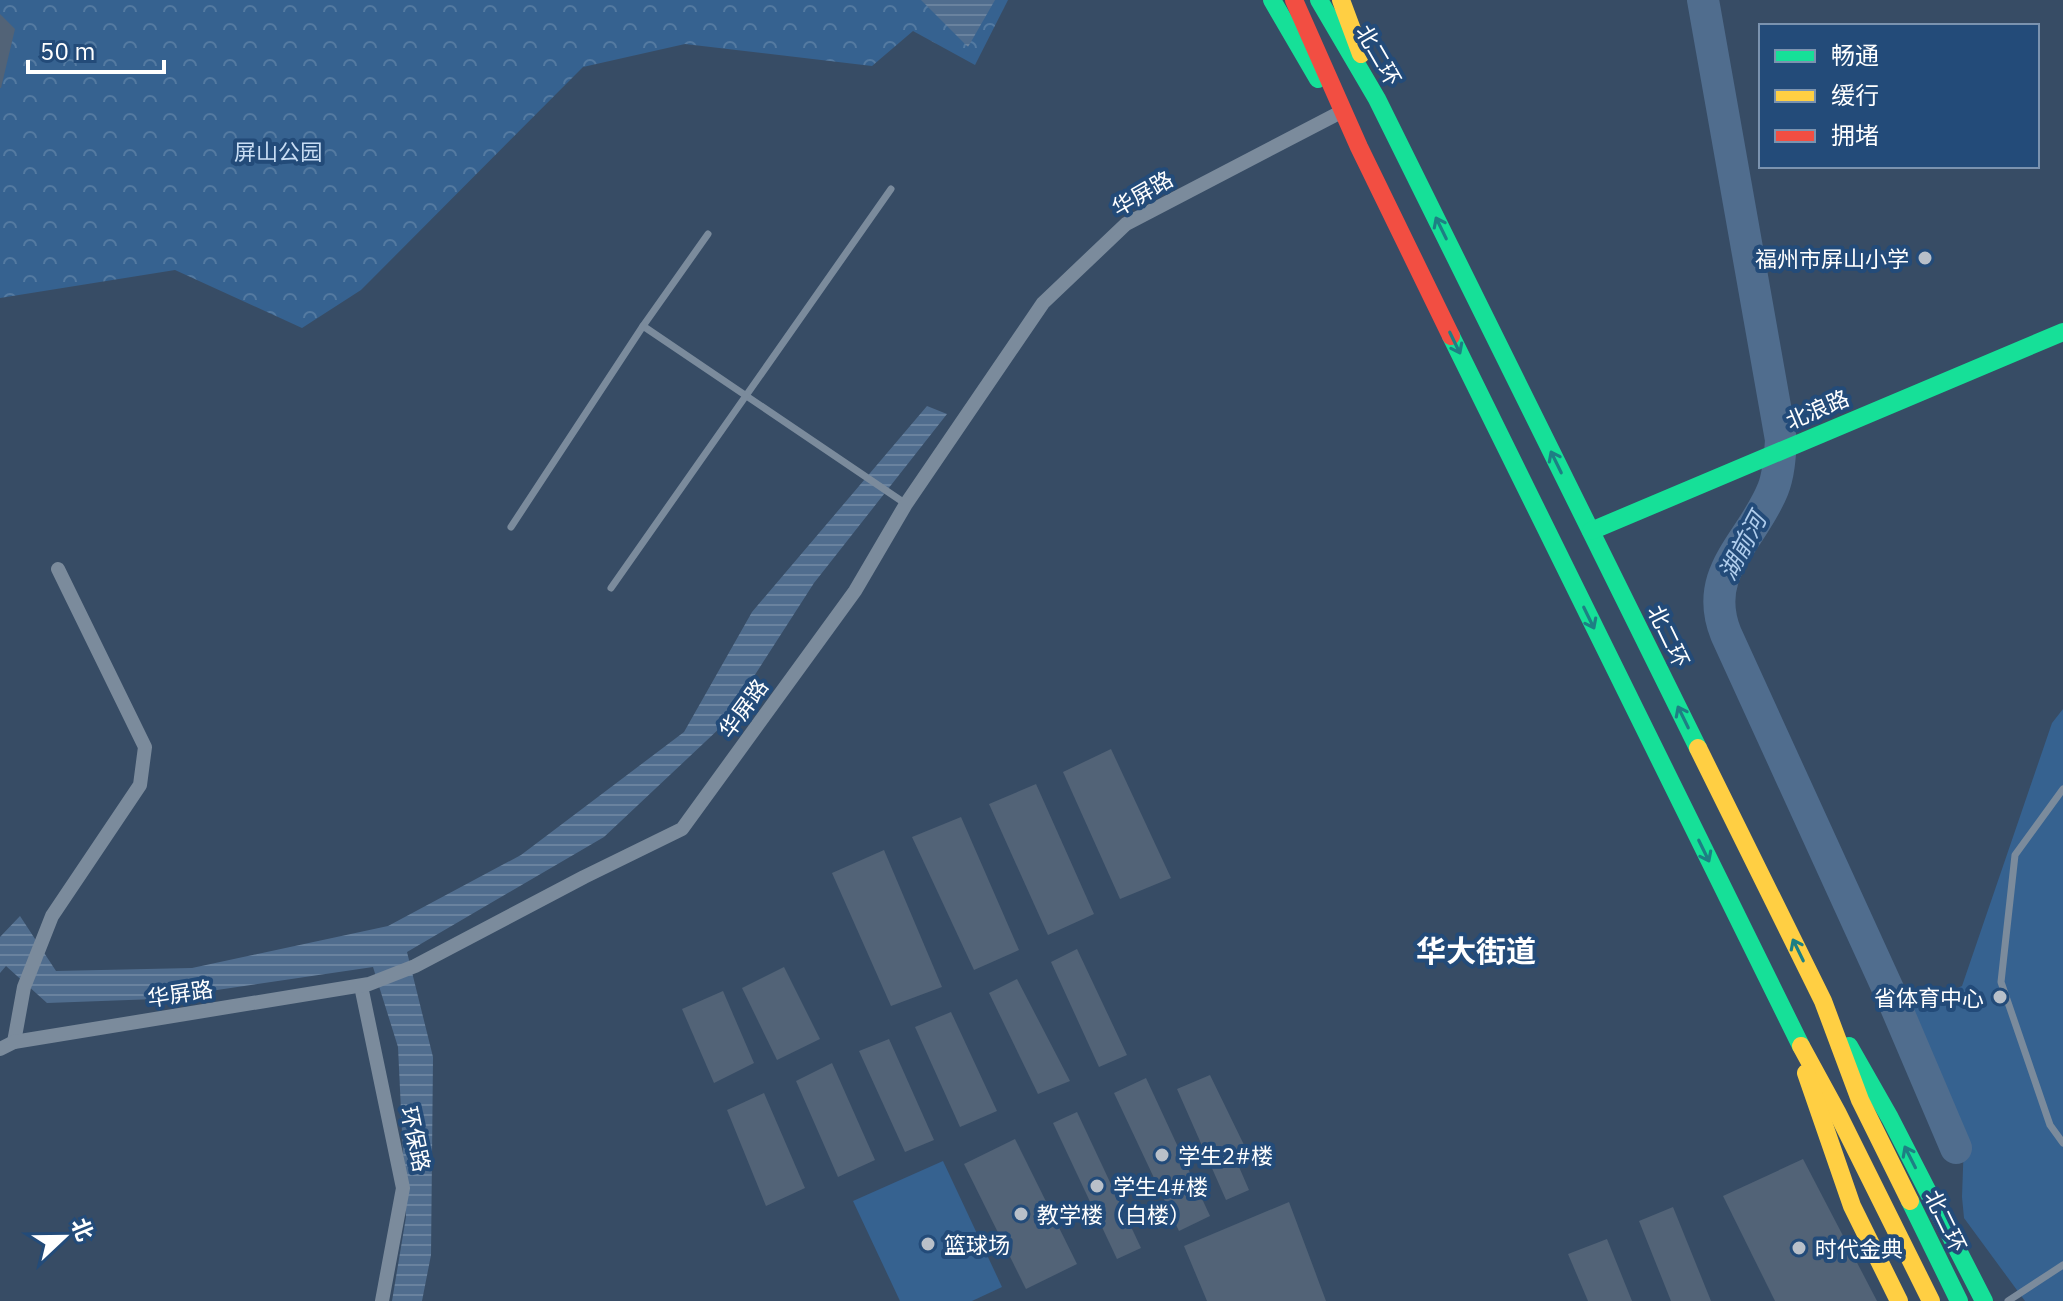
<svg xmlns="http://www.w3.org/2000/svg" width="2063" height="1301" font-family="'IBM Plex Sans','Noto Sans SC',sans-serif">
<style>
.green{fill:#366290}
.park{fill:url(#park-crowns)}
.water{fill:url(#water-rules)}
.lines{fill:none;stroke-linecap:round;stroke-linejoin:round}
.river{stroke:#506d8e;stroke-width:32}
.building{fill:#526377}
.lane{stroke:#7b8b9c;stroke-width:7}
.street{stroke:#7b8b9c;stroke-width:14}
.fast{stroke:#16e098;stroke-width:18}
.slow{stroke:#ffcf43;stroke-width:18}
.jam{stroke:#f24e42;stroke-width:18}
.oneway{stroke:#1e7f84}
.poi-dot{fill:#b9c0c9;stroke:#234b79;stroke-width:3}
.labels{text-anchor:middle;dominant-baseline:central;stroke-width:8;stroke-linejoin:round;paint-order:stroke}
.street-label{font-size:22px;fill:#fff;stroke:#234b79}
.park-label{font-size:22px;fill:#c8ddf4;stroke:#234b79}
.poi-label{font-size:22px;fill:#fff;stroke:#234b79;text-anchor:start}
.water-label{font-size:24px;font-style:italic;fill:#b0cdec;stroke:#234b79}
.district-label{font-size:30px;font-weight:bold;fill:#fff;stroke:#234b79}
</style>
<defs>
<pattern id="park-crowns" width="20" height="18" patternUnits="userSpaceOnUse" patternTransform="scale(2)"><rect width="20" height="18" fill="#366290"/><path d="M2 6a3 3 0 1 1 6 0M12 15a3 3 0 1 1 6 0" fill="none" stroke="#547aa1"/></pattern>
<pattern id="water-rules" width="6" height="5" patternUnits="userSpaceOnUse" patternTransform="scale(2)"><rect width="6" height="5" fill="#506d8e"/><path d="M0 2.5h6" fill="none" stroke="#6a839f"/></pattern>
</defs>
<rect width="100%" height="100%" fill="#374c65"/>
<g class="green">
<polygon points="2063,709 2063,1301 2025,1301 1964,1218 1962,1197 1964,1140 1910,1008 1962,986 2052,723"/>
<polygon points="943,1161 1002,1287 972,1301 900,1301 853,1201"/>
</g>
<polygon class="park" points="0,0 1008,0 975,65 913,31 872,66 685,44 583,67 361,290 302,328 175,270 0,298"/>
<g class="water">
<polygon points="921,0 995,0 968,47"/>
<polygon points="927,406 947,414 814,583 722,726 604,837 407,952 433,1057 431,1255 422,1301 392,1301 406,1217 398,1047 373,967 156,999 47,1003 6,966 0,973 0,937 20,916 56,971 192,968 388,926 521,855 684,732 752,612"/>
</g>
<g class="lines">
<path class="river" d="M 1703,0 L 1781,440 C 1780,455 1779,474 1773,489 C 1752,542 1701,572 1726,634 L 1893,1000 L 1956,1148"/>
</g>
<g class="building">
<polygon points="0,14 15,29 1,88 0,88"/>
<polygon points="1111,749 1171,878 1120,899 1063,772"/>
<polygon points="1036,784 1094,914 1048,935 989,804"/>
<polygon points="961,817 1019,950 974,970 912,837"/>
<polygon points="884,850 942,987 891,1006 832,873"/>
<polygon points="1077,949 1127,1055 1099,1067 1051,962"/>
<polygon points="784,967 820,1039 777,1060 742,988"/>
<polygon points="1017,979 1070,1081 1038,1094 989,993"/>
<polygon points="723,991 754,1063 714,1083 682,1009"/>
<polygon points="951,1012 997,1111 960,1127 915,1027"/>
<polygon points="889,1039 934,1140 905,1152 859,1051"/>
<polygon points="832,1063 875,1160 838,1177 796,1081"/>
<polygon points="1210,1075 1245,1147 1233,1153 1249,1190 1226,1200 1177,1089"/>
<polygon points="1146,1078 1210,1216 1179,1231 1114,1093"/>
<polygon points="764,1093 805,1188 766,1206 727,1110"/>
<polygon points="1077,1112 1141,1248 1117,1259 1053,1123"/>
<polygon points="1015,1139 1077,1264 1026,1289 964,1164"/>
<polygon points="1803,1159 1877,1301 1775,1301 1723,1196"/>
<polygon points="1289,1202 1326,1301 1207,1301 1184,1246"/>
<polygon points="1673,1207 1711,1301 1671,1301 1639,1221"/>
<polygon points="1607,1239 1632,1301 1588,1301 1568,1254"/>
</g>
<g class="lines">
<g class="lane">
<polyline points="643,326 906,504"/>
<polyline points="511,527 643,326 708,234"/>
<polyline points="611,588 891,189"/>
<polyline points="2063,789 2015,855 2001,982 2050,1125 2063,1143"/>
<polyline points="2008,1301 2063,1265"/>
</g>
<g class="street">
<polyline points="361,986 403,1188 382,1301"/>
<polyline points="14,1042 24,987 52,916 140,785 145,747 58,569"/>
<polyline points="0,1049 14,1042 369,984 415,966 584,877 682,829 855,591 906,504 1043,303 1126,224 1339,113"/>
</g>
<g class="fast">
<polyline points="1272,0 1318,79"/>
<polyline points="1319,0 1377,99 1698,748"/>
<polyline points="1451,336 1801,1046"/>
<polyline points="1591,531 2063,332"/>
<polyline points="1849,1046 1890,1118 1984,1301"/>
<polyline points="1910,1201 1959,1301"/>
</g>
<g class="slow">
<polyline points="1341,0 1361,54"/>
<polyline points="1698,748 1823,1001 1860,1100 1910,1201"/>
<polyline points="1801,1046 1837,1112 1931,1301"/>
<polyline points="1806,1073 1852,1206 1899,1301"/>
</g>
<polyline class="jam" points="1294,0 1359,147 1451,336"/>
</g>
<defs><path id="oneway-shaft" d="M-6 0H5M1.5-3L5.5 0L1.5 3" fill="none" stroke-width="1.6" stroke-linecap="round" stroke-linejoin="round" transform="scale(2)"/></defs>
<g class="oneway">
<use href="#oneway-shaft" transform="translate(1441 228) rotate(-116)"/>
<use href="#oneway-shaft" transform="translate(1455 343) rotate(64)"/>
<use href="#oneway-shaft" transform="translate(1556 462) rotate(-116)"/>
<use href="#oneway-shaft" transform="translate(1589 618) rotate(64)"/>
<use href="#oneway-shaft" transform="translate(1683 717) rotate(-116)"/>
<use href="#oneway-shaft" transform="translate(1704 851) rotate(64)"/>
<use href="#oneway-shaft" transform="translate(1798 950) rotate(-116)"/>
<use href="#oneway-shaft" transform="translate(1910 1157) rotate(-117)"/>
</g>
<g class="poi-dot">
<circle cx="1925" cy="258" r="8"/>
<circle cx="2000" cy="997" r="8"/>
<circle cx="1162" cy="1155" r="8"/>
<circle cx="1097" cy="1186" r="8"/>
<circle cx="1021" cy="1214" r="8"/>
<circle cx="928" cy="1244" r="8"/>
<circle cx="1799" cy="1248" r="8"/>
</g>
<g class="labels">
<g class="street-label">
<text transform="translate(1379 55) rotate(60)">北二环</text>
<text transform="translate(1142 193) rotate(-30)">华屏路</text>
<text transform="translate(1817 409) rotate(-23)">北浪路</text>
<text transform="translate(1669 636) rotate(64)">北二环</text>
<text transform="translate(743 708) rotate(-54)">华屏路</text>
<text transform="translate(180 993) rotate(-9)">华屏路</text>
<text transform="translate(416 1139) rotate(78)">环保路</text>
<text transform="translate(1946 1221) rotate(64)">北二环</text>
</g>
<g class="park-label">
<text x="278" y="151">屏山公园</text>
</g>
<g class="poi-label">
<text x="1909" y="258" text-anchor="end">福州市屏山小学</text>
<text x="1984" y="997" text-anchor="end">省体育中心</text>
<text x="1178" y="1155">学生2#楼</text>
<text x="1113" y="1186">学生4#楼</text>
<text x="1037" y="1214">教学楼（白楼）</text>
<text x="944" y="1244">篮球场</text>
<text x="1815" y="1248">时代金典</text>
</g>
<g class="water-label">
<text transform="translate(1742 546) rotate(-62)">湖前河</text>
</g>
<g class="district-label">
<text x="1476" y="950">华大街道</text>
</g>
</g>
<rect x="1759" y="24" width="280" height="144" fill="#234b79" stroke="#7b93af" stroke-width="2"/>
<rect x="1775" y="50" width="40" height="12" fill="#16e098" stroke="#7b93af" stroke-width="2"/>
<text x="1831" y="64" font-size="24" fill="#ffffff">畅通</text>
<rect x="1775" y="90" width="40" height="12" fill="#ffcf43" stroke="#7b93af" stroke-width="2"/>
<text x="1831" y="104" font-size="24" fill="#ffffff">缓行</text>
<rect x="1775" y="130" width="40" height="12" fill="#f24e42" stroke="#7b93af" stroke-width="2"/>
<text x="1831" y="144" font-size="24" fill="#ffffff">拥堵</text>
<g transform="translate(64 1237) rotate(68)" stroke="#234b79" stroke-width="6" paint-order="stroke">
<path d="M0-6L14 30L0 20L-14 30Z" fill="#ffffff"/>
<text y="-12" font-size="22" font-weight="bold" text-anchor="middle" fill="#ffffff">北</text>
</g>
<path d="M28 60v12h136v-12" fill="none" stroke="#ffffff" stroke-width="4"/>
<text x="40" y="60" font-size="24" fill="#ffffff" stroke="#234b79" stroke-width="6" paint-order="stroke">50 m</text>
</svg>
